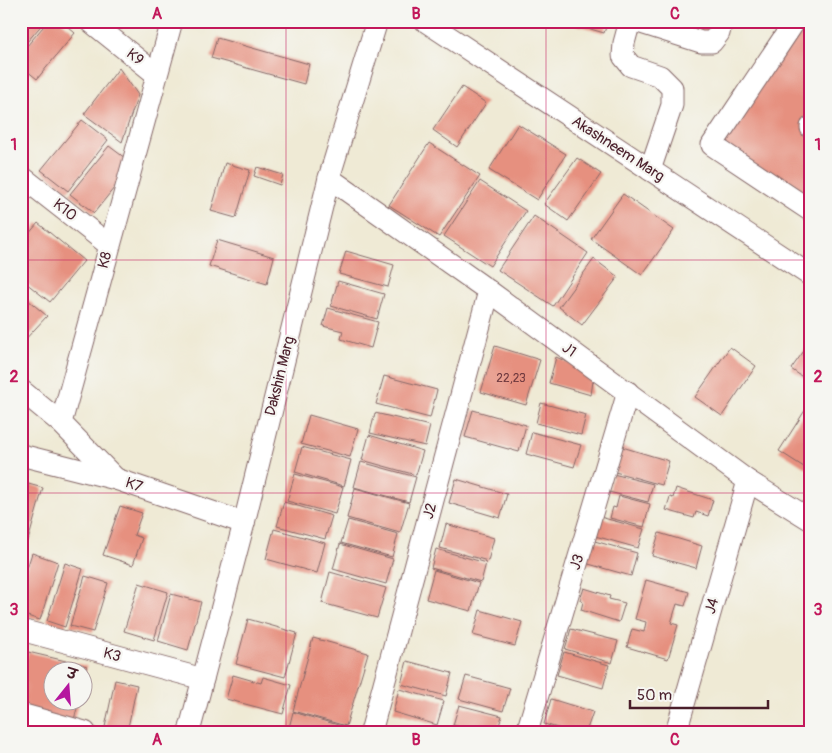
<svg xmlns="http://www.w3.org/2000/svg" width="832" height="753" font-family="Pangolin,'Playpen Sans Deva',sans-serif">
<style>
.building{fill:#e6907f}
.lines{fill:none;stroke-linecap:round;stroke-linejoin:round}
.minor-casing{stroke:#846666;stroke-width:23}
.minor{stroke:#fff;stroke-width:21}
.grid{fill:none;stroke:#c2185b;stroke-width:1;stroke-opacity:0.55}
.labels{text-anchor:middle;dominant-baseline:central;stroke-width:4.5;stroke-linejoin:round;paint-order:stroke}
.number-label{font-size:12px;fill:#713b40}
.street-label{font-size:15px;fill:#4a1f2b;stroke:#f6f6f2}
.neatline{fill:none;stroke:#c2185b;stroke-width:2}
.grid-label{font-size:16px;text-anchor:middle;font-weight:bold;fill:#c2185b}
</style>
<rect width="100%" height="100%" fill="#f6f6f2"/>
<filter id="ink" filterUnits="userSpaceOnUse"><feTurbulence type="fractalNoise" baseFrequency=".02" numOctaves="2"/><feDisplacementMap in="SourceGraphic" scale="10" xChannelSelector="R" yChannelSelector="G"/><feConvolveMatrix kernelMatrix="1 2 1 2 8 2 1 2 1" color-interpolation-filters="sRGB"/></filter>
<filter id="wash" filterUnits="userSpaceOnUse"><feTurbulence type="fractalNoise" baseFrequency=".0096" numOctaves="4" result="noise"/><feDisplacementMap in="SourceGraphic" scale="20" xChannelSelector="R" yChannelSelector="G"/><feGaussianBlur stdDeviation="1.12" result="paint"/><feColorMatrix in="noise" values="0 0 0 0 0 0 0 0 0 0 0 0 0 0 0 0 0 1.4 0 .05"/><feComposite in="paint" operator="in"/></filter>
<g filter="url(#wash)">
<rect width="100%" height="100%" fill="#efead5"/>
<g id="blocks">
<g class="building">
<polygon points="21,21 45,21 21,49"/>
<polygon points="48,21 61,21 75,33 37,79 21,66 21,53"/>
<polygon points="564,21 608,21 604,33"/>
<polygon points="662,21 712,21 708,35"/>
<polygon points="800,21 811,21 811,202 721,143"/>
<polygon points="217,38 309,64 304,84 211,58"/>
<polygon points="119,68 138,95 122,142 84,114"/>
<polygon points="462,87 486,103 457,147 433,130"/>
<polygon points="82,120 108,140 68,191 41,170"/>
<polygon points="518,124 566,154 537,200 489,170"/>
<polygon points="429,143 480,176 439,237 389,205"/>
<polygon points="109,146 125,158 118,183 94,213 70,194"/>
<polygon points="577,158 601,174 568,221 544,204"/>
<polygon points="225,163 250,170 236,218 211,211"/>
<polygon points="257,167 283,175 280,185 254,176"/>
<polygon points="480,181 526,211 490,266 444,236"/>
<polygon points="623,194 674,230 642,275 591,239"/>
<polygon points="534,216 588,253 553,306 498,270"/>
<polygon points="38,223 84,261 50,302 21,279 21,243"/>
<polygon points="217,240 274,257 267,284 209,266"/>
<polygon points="346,251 394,265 388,287 339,274"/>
<polygon points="594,259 618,277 582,325 559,307"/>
<polygon points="338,281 384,294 377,319 331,306"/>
<polygon points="21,294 47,316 21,344"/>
<polygon points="328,308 378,322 371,348 341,339 343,331 323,326"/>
<polygon points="811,341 811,383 791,369"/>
<polygon points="495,346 540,360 526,405 481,392"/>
<polygon points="730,347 756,366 722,416 695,397"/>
<polygon points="556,357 594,374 591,395 549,383"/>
<polygon points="384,376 437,390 430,418 376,404"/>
<polygon points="811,401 811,463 807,469 779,451"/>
<polygon points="541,403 586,415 581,435 536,423"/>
<polygon points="473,410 526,425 519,452 465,437"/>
<polygon points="375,413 430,426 425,446 370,433"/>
<polygon points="309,415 358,429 350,457 301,444"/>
<polygon points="532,432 581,445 574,467 526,454"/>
<polygon points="369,435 423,451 416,475 362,460"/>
<polygon points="302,447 351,460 344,486 295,472"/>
<polygon points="622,447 669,461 662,485 615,472"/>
<polygon points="361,462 416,477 409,502 354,487"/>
<polygon points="295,474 343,487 335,514 287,501"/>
<polygon points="613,474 653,484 648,502 609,492"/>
<polygon points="456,479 507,494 500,518 449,503"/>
<polygon points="21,482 43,488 28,541 21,539"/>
<polygon points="355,488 409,503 400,533 347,518"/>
<polygon points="676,488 713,500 708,516 696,512 694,518 666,510 670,497 673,498"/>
<polygon points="619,496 650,504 644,527 610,518 613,507 616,508"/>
<polygon points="284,502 332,516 325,539 277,526"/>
<polygon points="120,506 142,513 134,535 142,538 133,565 103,555"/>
<polygon points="600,517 644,529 638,548 595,536"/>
<polygon points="348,520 398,534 392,557 341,543"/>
<polygon points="446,524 494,538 488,561 440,548"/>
<polygon points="274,529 325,543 317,573 266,559"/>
<polygon points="659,533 702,546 696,568 652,556"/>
<polygon points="591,540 637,553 631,576 585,563"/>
<polygon points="340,544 393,559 386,584 333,569"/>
<polygon points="436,549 486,563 481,582 431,568"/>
<polygon points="32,553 58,562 40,620 21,614 21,587"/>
<polygon points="65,563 83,569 65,627 47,621"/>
<polygon points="434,570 479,583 471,611 426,599"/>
<polygon points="330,572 386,588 377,618 322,603"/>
<polygon points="85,576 108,583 93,632 70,626"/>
<polygon points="646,580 689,592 685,606 677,604 671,623 678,625 668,659 627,647 632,629 644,632 646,622 635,619"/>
<polygon points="139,583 168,592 154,640 124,631"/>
<polygon points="584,588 610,596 609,599 625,603 619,622 581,610 583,602 580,600"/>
<polygon points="171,594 201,602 188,650 158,641"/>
<polygon points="480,610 522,622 515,646 473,635"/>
<polygon points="248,619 297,633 285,677 236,664"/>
<polygon points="571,629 618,641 612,663 565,649"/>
<polygon points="313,638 368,653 346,726 293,711"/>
<polygon points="28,652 87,666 83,682 82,670 52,670 52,700 79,700 73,724 21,711 21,680"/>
<polygon points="564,652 609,665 603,688 557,675"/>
<polygon points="407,661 452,673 446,696 401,684"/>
<polygon points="233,675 261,683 263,677 291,685 283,714 226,699"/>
<polygon points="466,676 510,688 503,711 459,699"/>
<polygon points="115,680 137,685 127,732 104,732"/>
<polygon points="399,689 444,701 437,725 393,712"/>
<polygon points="551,699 593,712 586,732 571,732 544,724"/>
<polygon points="459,705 502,716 497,732 477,732 453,725"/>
<polygon points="293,712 345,727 344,732 288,732"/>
<polygon points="21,719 59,732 21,732"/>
</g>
</g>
</g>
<g filter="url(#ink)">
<use href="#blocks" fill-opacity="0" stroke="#846666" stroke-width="1"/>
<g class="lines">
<defs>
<g id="minor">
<polyline points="90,21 156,74"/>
<polyline points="425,21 811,276"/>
<polyline points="630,21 624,43 623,56 631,66 660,76 672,88 672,105 650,170"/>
<polyline points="635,21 701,42 712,42 719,33 722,21"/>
<polyline points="795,21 712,145 811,211"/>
<polyline points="811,127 811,128"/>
<polyline points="21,176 109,245"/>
<polyline points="329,178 489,291 748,481 811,520"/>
<polyline points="21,390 61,423"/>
<polyline points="21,455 116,479 244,523"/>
<polyline points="116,479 61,423 172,21"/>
<polyline points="21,630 203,679"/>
<polyline points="21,714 85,732"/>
<polyline points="189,732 244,523 329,178 377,21"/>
<polyline points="371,732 489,291"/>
<polyline points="527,732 628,392"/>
<polyline points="676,732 748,481"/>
</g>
</defs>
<use href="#minor" class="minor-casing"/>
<use href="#minor" class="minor"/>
</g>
</g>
<path class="grid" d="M 286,21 L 286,732M 546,21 L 546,732M 21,260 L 811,260M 21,493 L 811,493"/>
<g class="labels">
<g class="number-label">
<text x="511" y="378">22,23</text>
</g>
<g class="street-label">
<text transform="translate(135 57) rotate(38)">K9</text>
<text transform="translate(618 149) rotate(33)">Akashneem Marg</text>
<text transform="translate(65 210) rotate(38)">K10</text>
<text transform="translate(105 260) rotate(-75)">K8</text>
<text transform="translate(569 350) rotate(36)">J1</text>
<text transform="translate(280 376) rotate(-76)">Dakshin Marg</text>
<text transform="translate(134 485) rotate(19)">K7</text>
<text transform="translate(430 511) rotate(-75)">J2</text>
<text transform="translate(577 562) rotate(-73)">J3</text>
<text transform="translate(712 606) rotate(-74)">J4</text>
<text transform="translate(112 655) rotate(15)">K3</text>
</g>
</g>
<rect width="832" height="753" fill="none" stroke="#f6f6f2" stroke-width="55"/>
<g transform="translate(68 686) rotate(17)"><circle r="24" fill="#f6f6f2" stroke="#b1a0a2"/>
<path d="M0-4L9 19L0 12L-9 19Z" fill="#b5179e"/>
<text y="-8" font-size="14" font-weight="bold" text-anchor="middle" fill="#4a1f2b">उ</text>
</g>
<path d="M630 700v8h138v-8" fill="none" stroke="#4a1f2b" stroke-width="2.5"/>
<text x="637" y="700" font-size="15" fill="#4a1f2b" stroke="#f6f6f2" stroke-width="4" paint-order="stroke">50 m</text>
<rect x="28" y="28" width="776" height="698" class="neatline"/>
<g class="grid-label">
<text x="157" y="19">A</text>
<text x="416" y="19">B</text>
<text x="675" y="19">C</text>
<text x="14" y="150">1</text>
<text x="818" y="150">1</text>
<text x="14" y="382">2</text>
<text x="818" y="382">2</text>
<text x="14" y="615">3</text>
<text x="818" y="615">3</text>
<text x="157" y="745">A</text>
<text x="416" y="745">B</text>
<text x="675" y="745">C</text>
</g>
</svg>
